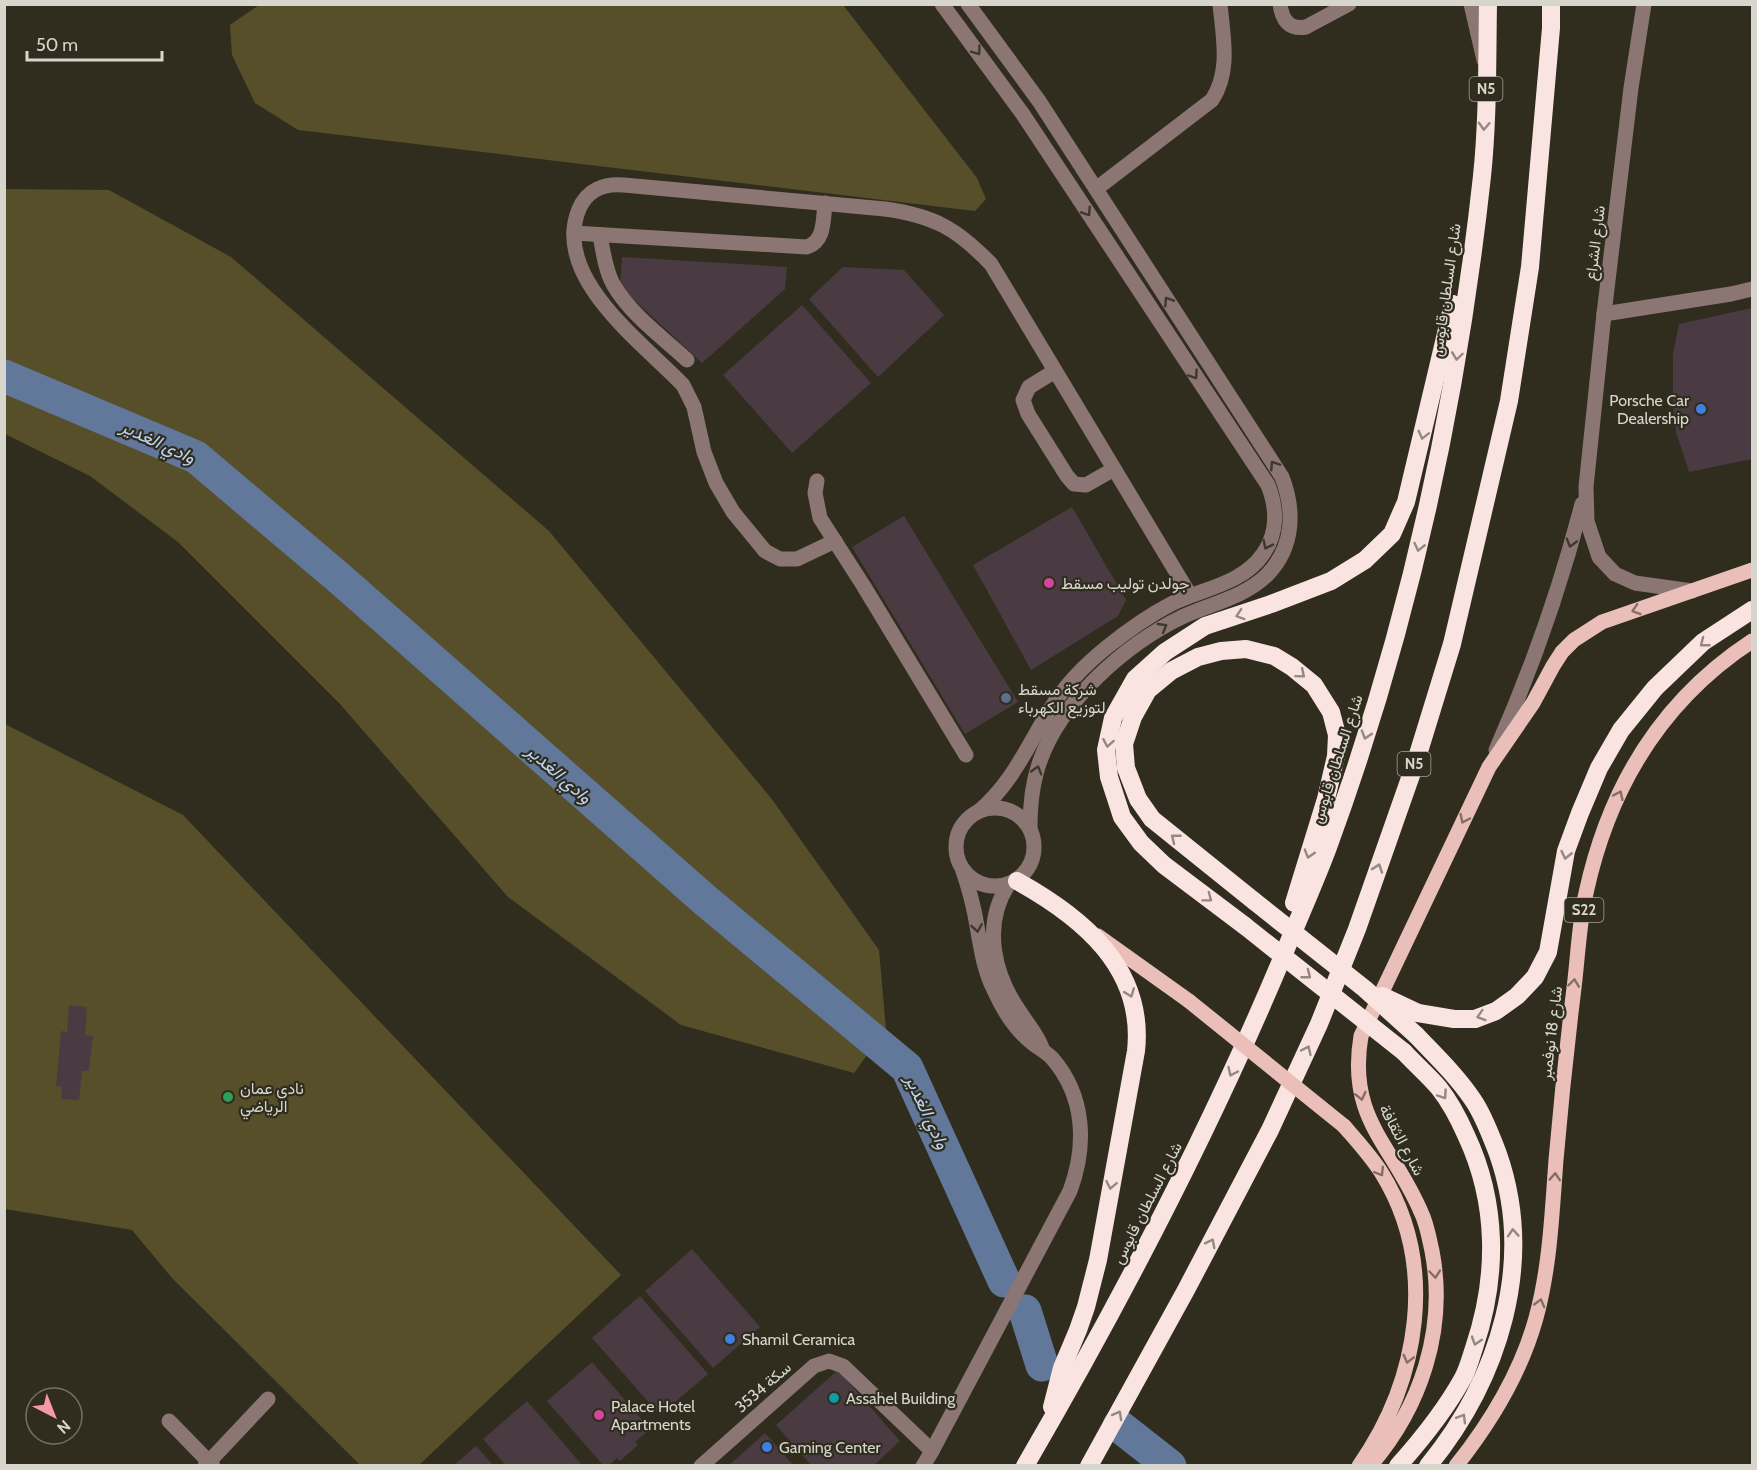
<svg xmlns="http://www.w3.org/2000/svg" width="1757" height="1470" font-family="Cabin,Vazirmatn,sans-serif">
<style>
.green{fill:#564f2a}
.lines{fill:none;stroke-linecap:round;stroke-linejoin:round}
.river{stroke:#61789a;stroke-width:33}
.building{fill:#4a3b42}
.minor{stroke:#8b7673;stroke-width:15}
.major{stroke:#eabfb9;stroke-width:15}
.highway{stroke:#f9e4e1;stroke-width:18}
.major-bridge{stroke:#eabfb9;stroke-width:15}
.highway-bridge{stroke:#f9e4e1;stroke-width:18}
.oneway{stroke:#3e382c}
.oneway2{stroke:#948880}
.oneway3{stroke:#846f64}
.shop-dot{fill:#3f7fe0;stroke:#302d1f;stroke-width:2}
.hotel-dot{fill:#d1479c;stroke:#302d1f;stroke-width:2}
.service-dot{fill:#5c6f8a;stroke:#302d1f;stroke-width:2}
.leisure-dot{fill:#2e9e5b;stroke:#302d1f;stroke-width:2}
.culture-dot{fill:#0f9aa8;stroke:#302d1f;stroke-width:2}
.labels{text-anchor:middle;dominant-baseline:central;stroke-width:4.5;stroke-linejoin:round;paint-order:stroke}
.shield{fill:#302d1f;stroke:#a5a399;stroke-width:1.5}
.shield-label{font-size:15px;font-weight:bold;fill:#d7d6cd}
.street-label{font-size:16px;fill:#d7d6cd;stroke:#302d1f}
.poi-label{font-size:16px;fill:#d7d6cd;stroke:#302d1f;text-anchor:start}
.water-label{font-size:18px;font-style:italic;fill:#bdd5f6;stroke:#302d1f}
</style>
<rect width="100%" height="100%" fill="#302d1f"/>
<g class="green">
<polygon points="259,5 843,5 977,178 986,199 975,211 298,130 255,103 232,55 230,25"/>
<polygon points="5,189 109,190 231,257 549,531 771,798 879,950 886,1029 854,1073 681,1025 508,897 340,704 178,542 90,476 5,434"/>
<polygon points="5,724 183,815 621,1275 419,1465 360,1465 172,1278 132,1230 5,1209"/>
</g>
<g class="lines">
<g class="river">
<polyline points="4,376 196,457 339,578 706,901 907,1068 1004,1281"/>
<polyline points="1025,1311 1042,1365"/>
<polyline points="1119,1426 1170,1466"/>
</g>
</g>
<g class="building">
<polygon points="622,257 787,267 785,289 702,363 620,287"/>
<polygon points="843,267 904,270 944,315 878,377 809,299"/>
<polygon points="802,305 871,383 792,453 723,375"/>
<polygon points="1752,308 1752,459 1689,472 1676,432 1673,406 1673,354 1679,324"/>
<polygon points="1072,507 1126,600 1118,616 1031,670 973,565"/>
<polygon points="904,516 1018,702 965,734 852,547"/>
<polygon points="69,1005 87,1007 85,1035 93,1036 89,1071 82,1071 79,1100 61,1099 62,1087 56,1086 61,1031 67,1032"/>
<polygon points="692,1249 760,1327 713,1368 645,1291"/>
<polygon points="640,1296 708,1374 660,1415 592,1338"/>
<polygon points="592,1362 650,1429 635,1442 638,1445 620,1461 617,1458 608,1466 604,1466 547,1401"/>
<polygon points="838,1370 900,1441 873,1466 812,1466 776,1425"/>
<polygon points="527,1401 583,1466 506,1466 483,1439"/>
<polygon points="765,1433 794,1466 728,1466"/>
<polygon points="476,1446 494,1466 453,1466"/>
</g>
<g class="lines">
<g class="minor">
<path d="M 942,4 L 1022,113 L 1268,485 C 1277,508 1278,533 1263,554 C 1243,584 1201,589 1171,604 C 1148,616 1127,631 1107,647 C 1086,664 1065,685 1051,708 C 1028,745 1012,784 978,812"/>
<path d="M 968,4 L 1039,101 L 1282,477 C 1295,511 1294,547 1267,575 C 1245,597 1210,604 1182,617 C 1126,644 1061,701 1040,761 C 1032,783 1030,805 1030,828"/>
<path d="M 1280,4 C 1282,20 1289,30 1306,27 L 1349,4"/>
<polyline points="1471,4 1484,60"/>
<polyline points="1644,4 1631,88 1604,314 1586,487 1587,521 1599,557 1615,574 1635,583 1692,591"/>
<path d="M 1096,189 L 1212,100 C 1231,71 1223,37 1220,4"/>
<path d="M 574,233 L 807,247 C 825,241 823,220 825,203"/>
<path d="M 600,235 C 603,251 605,269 613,284 C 630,314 662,337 687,360"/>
<polyline points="1604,314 1731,294 1752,289"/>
<polyline points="1055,371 1029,387 1023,400 1028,414 1067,476 1074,484 1086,485 1114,469"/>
<polyline points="817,481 815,493 820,518 863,585 966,755"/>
<path d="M 835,541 L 797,559 L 780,559 L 765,551 L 733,512 L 716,483 L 704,452 L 694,407 L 683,385 C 642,342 551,277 579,209 C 587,190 604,183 624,185 L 885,209 C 935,216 957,229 991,264 L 1190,595"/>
<path d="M 1496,750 C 1531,671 1560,589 1582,504"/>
<circle cx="995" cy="847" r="39"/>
<path d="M 1008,885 C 982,926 994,975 1020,1012 C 1028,1025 1037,1034 1042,1048"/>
<polyline points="169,1421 213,1466"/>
<polyline points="205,1466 268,1399"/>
<polyline points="701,1466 814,1366 829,1361 843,1366 932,1451"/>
<path d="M 923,1466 L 932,1451 L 1070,1191 C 1087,1145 1085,1096 1052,1058 C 1045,1051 1038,1048 1031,1042 C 1015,1029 1002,1008 994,990 C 982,966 980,941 975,915 C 972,900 968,886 963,871"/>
</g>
<g class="major">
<polyline points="1098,936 1189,1001"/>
<path d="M 1344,1126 C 1357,1141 1370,1155 1381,1172 C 1439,1265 1419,1380 1359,1466"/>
<path d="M 1370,1466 C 1421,1407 1447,1329 1432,1251 C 1429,1238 1427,1224 1421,1212 C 1392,1144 1347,1119 1361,1036 L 1489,767 L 1533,703 L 1553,666 L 1562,652 L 1574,640 L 1602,622 L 1752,570"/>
<path d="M 1456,1466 C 1491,1422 1521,1372 1536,1318 C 1550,1267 1552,1213 1556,1160 C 1561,1102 1567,1045 1574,988 C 1578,956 1579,923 1586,893 C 1609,787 1662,700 1752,641"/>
</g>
<g class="highway">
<path d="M 1017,881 C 1082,917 1145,968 1136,1051 L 1098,1260 L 1086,1307 L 1078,1330 L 1062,1368 L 1052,1407"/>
<polyline points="1254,901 1152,819 1138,799 1126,768 1124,744 1133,717 1148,690 1171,671 1198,657 1221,651 1246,649 1274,656 1292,667 1314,685 1331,712 1337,735 1336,756 1326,799 1294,903"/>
<polyline points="1245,926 1164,865 1141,843 1122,817 1109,777 1106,750 1113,718 1135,679 1165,652 1205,626 1271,604 1331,581 1365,560 1392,534 1406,502 1453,304"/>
<polyline points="1418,1013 1454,1019 1475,1019 1496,1011 1517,996 1535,977 1548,952 1566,851 1580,813 1599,768 1621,730 1655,688 1703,642 1752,610"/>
<path d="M 1416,1035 C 1436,1056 1457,1076 1473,1100 C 1484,1116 1491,1136 1498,1154 C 1536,1263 1499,1379 1428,1466"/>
<path d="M 1025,1466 C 1122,1299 1211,1129 1285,951 C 1299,918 1314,884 1327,850 C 1407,633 1457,406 1482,176 C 1488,119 1487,61 1488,4"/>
<polyline points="1089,1466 1186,1290 1270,1130 1319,1024 1357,929 1416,761 1452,644 1509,401 1530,267 1551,28 1551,4"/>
<path d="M 1398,1466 C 1422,1439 1446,1409 1463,1378 C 1468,1369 1471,1357 1474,1348 C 1498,1277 1498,1203 1466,1135 C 1459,1119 1450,1102 1439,1088 C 1428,1075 1415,1064 1404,1052"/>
</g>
<polyline class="major-bridge" points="1189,1001 1344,1126"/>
<g class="highway-bridge">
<polyline points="1254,901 1365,989 1416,1035"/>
<polyline points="1245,926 1404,1052"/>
<polyline points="1382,996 1418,1013"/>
</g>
</g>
<defs><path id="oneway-chevron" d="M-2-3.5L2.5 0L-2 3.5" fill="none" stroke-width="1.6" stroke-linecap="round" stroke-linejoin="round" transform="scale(1.5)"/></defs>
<g class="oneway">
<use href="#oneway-chevron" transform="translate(977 51) rotate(54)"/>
<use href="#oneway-chevron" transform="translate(1087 212) rotate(57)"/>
<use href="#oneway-chevron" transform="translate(1168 301) rotate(-123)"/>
<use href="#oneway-chevron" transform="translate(1194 375) rotate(56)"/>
<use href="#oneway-chevron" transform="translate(1274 465) rotate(-123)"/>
<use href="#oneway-chevron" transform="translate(1571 543) rotate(106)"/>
<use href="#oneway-chevron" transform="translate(1267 545) rotate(116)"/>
<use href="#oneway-chevron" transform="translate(1163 627) rotate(-30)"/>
<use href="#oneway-chevron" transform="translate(1037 770) rotate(-74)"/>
<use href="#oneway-chevron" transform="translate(977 928) rotate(81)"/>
</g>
<g class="oneway2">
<use href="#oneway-chevron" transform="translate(1484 126) rotate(93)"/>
<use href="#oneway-chevron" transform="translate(1457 356) rotate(98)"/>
<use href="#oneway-chevron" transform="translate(1423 435) rotate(104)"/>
<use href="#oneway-chevron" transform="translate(1419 547) rotate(103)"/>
<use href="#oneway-chevron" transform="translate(1240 615) rotate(162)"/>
<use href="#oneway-chevron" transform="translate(1704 643) rotate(142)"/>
<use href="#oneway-chevron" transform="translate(1301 674) rotate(40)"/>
<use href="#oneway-chevron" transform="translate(1366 735) rotate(107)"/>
<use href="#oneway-chevron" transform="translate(1108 743) rotate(100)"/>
<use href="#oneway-chevron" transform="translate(1175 838) rotate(-141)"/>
<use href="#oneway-chevron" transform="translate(1309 854) rotate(107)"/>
<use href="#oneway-chevron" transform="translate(1566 855) rotate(103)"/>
<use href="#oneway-chevron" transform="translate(1378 868) rotate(-71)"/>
<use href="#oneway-chevron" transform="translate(1208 898) rotate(37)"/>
<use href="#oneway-chevron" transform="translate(1307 975) rotate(38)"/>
<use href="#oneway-chevron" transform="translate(1130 993) rotate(69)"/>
<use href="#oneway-chevron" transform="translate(1481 1016) rotate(163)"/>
<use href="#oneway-chevron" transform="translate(1307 1050) rotate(-65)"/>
<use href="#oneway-chevron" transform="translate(1232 1072) rotate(115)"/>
<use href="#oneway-chevron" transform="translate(1443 1095) rotate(56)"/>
<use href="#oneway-chevron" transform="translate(1111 1185) rotate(101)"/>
<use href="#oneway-chevron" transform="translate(1513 1233) rotate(-94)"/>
<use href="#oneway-chevron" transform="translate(1211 1243) rotate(-63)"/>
<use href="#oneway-chevron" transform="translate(1476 1341) rotate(108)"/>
<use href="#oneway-chevron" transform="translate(1118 1415) rotate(-61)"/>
<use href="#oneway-chevron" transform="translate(1462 1418) rotate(-59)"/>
</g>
<g class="oneway3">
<use href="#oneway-chevron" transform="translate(1636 610) rotate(162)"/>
<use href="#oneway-chevron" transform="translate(1619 795) rotate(-65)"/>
<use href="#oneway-chevron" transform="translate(1464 819) rotate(115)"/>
<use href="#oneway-chevron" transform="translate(1574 983) rotate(-83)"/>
<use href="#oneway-chevron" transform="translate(1361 1096) rotate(77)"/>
<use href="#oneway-chevron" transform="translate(1380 1172) rotate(58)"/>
<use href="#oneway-chevron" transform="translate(1555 1177) rotate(-86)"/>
<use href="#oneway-chevron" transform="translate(1435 1274) rotate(85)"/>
<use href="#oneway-chevron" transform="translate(1540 1303) rotate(-75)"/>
<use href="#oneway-chevron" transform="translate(1408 1359) rotate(104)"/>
</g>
<g class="shop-dot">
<circle cx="1701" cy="409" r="6"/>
<circle cx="730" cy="1339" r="6"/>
<circle cx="767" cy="1447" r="6"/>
</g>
<g class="hotel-dot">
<circle cx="1049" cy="583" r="6"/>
<circle cx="599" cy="1415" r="6"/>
</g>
<circle class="service-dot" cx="1006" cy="698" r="6"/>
<circle class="leisure-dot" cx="228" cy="1097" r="6"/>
<circle class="culture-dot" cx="834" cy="1398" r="6"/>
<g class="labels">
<g class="shield">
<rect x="1469.5" y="77" width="33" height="24" rx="4.5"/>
<rect x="1397.5" y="752" width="33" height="24" rx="4.5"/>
<rect x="1564.5" y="898" width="39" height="24" rx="4.5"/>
</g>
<g class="shield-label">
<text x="1486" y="89">N5</text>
<text x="1414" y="764">N5</text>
<text x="1584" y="910">S22</text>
</g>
<g class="street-label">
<text transform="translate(1595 243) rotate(-83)">شارع الشراع</text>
<text transform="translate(1446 290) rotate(-82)">شارع السلطان قابوس</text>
<text transform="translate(1337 759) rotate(-72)">شارع السلطان قابوس</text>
<text transform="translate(1551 1033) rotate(-83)">شارع 18 نوفمبر</text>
<text transform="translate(1402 1140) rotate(62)">شارع الثقافة</text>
<text transform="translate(1147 1203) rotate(-63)">شارع السلطان قابوس</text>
<text transform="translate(763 1387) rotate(-41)">سكة 3534</text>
</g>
<g class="poi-label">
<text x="1689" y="400" text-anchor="end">Porsche Car<tspan x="1689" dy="18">Dealership</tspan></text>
<text x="1061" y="583">جولدن توليب مسقط</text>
<text x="1018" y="689">شركة مسقط<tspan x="1018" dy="18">لتوزيع الكهرباء</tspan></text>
<text x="240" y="1088">نادي عمان<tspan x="240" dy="18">الرياضي</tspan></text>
<text x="742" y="1339">Shamil Ceramica</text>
<text x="846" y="1398">Assahel Building</text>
<text x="611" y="1406">Palace Hotel<tspan x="611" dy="18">Apartments</tspan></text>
<text x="779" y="1447">Gaming Center</text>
</g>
<g class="water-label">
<text transform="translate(158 442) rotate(25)">وادي الغدير</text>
<text transform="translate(559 774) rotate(41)">وادي الغدير</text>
<text transform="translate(927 1112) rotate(65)">وادي الغدير</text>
</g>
</g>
<rect width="1757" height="1470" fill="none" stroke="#d7d6cd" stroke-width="12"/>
<g transform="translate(54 1416) rotate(138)"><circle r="28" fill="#302d1f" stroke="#737165" stroke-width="1.5"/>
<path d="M0-4.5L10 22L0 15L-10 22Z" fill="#f49aa3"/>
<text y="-9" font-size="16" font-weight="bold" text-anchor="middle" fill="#d7d6cd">N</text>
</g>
<path d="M27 51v9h135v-9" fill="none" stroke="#d7d6cd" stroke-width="3"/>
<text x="36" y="51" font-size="18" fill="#d7d6cd" stroke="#302d1f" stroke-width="4.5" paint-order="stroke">50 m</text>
</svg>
